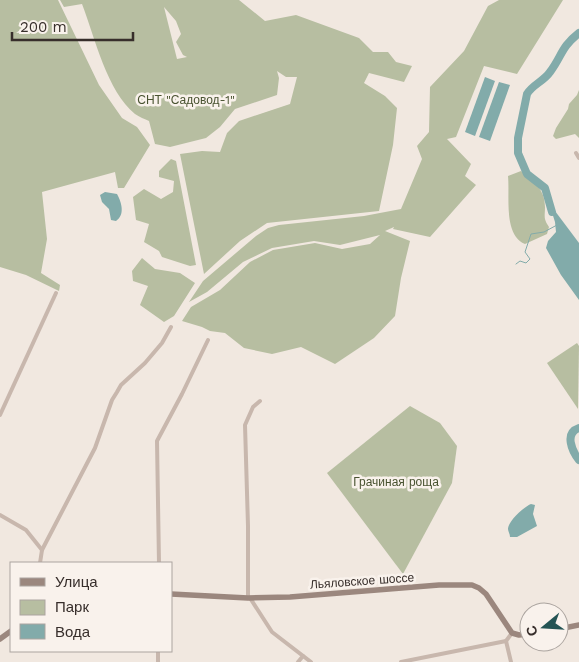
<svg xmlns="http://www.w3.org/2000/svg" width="579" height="662" font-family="'Work Sans',sans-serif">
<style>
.green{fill:#b7bea1;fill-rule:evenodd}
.water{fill:#82abaa}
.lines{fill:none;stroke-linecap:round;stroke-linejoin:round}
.stream{stroke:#82abaa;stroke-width:1}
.river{stroke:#82abaa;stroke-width:8}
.street{stroke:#c8b7ad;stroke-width:4}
.secondary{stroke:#9b877e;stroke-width:5.5}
.labels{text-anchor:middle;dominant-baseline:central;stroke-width:5;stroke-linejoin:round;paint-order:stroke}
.park-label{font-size:12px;fill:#495331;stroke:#f9f2ec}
.street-label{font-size:12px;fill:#372e2b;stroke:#f9f2ec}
</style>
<rect width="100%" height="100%" fill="#f1e8e0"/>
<g class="green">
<polygon points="0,0 58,0 99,85 122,118 137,127 150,145 124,188 118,188 115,172 42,192 47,239 41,273 60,285 59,291 26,275 0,267"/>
<path d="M 60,0 L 239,0 L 265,21 L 296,15 L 359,38 L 373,52 L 388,52 L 396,62 L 412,66 L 404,82 L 369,73 L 364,83 L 385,96 L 397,108 L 393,145 L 379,211 L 267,223 L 240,241 L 204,274 L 180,154 L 202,151 L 220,152 L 227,133 L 239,121 L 290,104 L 297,77 L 286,77 L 277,71 L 279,78 L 277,95 L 235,109 L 220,127 L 206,138 L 170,147 L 155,144 L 149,121 C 145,119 139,117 135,114 C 107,91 95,38 82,4 L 64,7 ZM 164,7 L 176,21 L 181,34 L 176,42 L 183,55 L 187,57 L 177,59 Z"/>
<polygon points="499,0 563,0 517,74 484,66 456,137 447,139 471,164 465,176 476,185 430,237 393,229 394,227 385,231 410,241 401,278 395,316 374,338 335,364 301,347 272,354 244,348 225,333 210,331 202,327 182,321 191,307 220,290 250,262 273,250 315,243 342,249 370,244 380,235 340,245 314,241 272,248 243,262 207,292 189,302 203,281 256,236 268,228 279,225 364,216 401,209 422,159 417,146 429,132 430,87 464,51 488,6"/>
<polygon points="579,90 579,138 575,134 556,139 553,136 556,128 568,109 569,104 577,95"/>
<polygon points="171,159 176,161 196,265 190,266 162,257 159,251 144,242 149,224 136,220 133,197 144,189 161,199 173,192 174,181 159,177 159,171"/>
<path d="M 521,171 C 534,182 545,189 545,207 C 545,217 543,218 549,227 L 547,234 L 525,244 C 503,235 510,196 508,176 Z"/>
<polygon points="142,258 155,269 180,273 195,283 174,316 164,322 140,305 148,286 133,281 132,271"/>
<polygon points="577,343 579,346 578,409 547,363"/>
<polygon points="410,406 440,423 457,446 452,483 403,574 327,473"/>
</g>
<g class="water">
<polygon points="485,77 495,81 475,136 465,132"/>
<polygon points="499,82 510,85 490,141 479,137"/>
<path d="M 105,192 L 117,194 C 122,203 125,215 116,221 L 111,220 L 109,209 L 102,202 L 100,195 Z"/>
<polygon points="549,203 579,243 579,300 561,275 546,248 548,241 556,232 555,222"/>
<path d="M 531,504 L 535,505 L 533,514 L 537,526 L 517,537 L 510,537 C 510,534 508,531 508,529 C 508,521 525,506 531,504 Z"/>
</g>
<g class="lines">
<polyline class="stream" points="516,264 520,261 526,263 530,259 525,252 531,234 544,232 557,225"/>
<g class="river">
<path d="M 552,212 L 545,188 L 527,174 L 518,153 L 518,138 L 527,94 C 532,85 544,81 550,72 C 562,56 561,47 579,33"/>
<path d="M 579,428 C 564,433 572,451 579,460"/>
</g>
<g class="street">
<polyline points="576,153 579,158"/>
<polyline points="0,415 56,293"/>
<polyline points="0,515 26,530 42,550"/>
<polyline points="40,563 42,550 95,448 112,400 117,392 121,385 145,363 162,343 171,327"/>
<polyline points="159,563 157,441 182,394 208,340"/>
<polyline points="248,598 248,526 245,425 253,407 260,401"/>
<polyline points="250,598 272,632 311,662"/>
<polyline points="506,641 511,662"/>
<polyline points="158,651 158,662"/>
<polyline points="298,662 303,656"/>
<polyline points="401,662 506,641 512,633"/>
</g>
<g class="secondary">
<polyline points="171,594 248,598 290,597 439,585 472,585 479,588 486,594 512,633 519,635 529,634"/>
<polyline points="559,629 579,625"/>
<polyline points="0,639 11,631"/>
</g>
</g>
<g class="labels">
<g class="park-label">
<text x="186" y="100">СНТ "Садовод-1"</text>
<text x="396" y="482">Грачиная роща</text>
</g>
<g class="street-label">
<text transform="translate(362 581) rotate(-4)">Льяловское шоссе</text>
</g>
</g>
<rect x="10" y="562" width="162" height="90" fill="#f9f2ec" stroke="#aba49f"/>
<rect x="20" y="578" width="25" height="8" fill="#9b877e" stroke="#aba49f"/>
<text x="55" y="587" font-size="15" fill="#372e2b">Улица</text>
<rect x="20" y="600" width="25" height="15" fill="#b7bea1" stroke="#aba49f"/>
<text x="55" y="612" font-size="15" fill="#372e2b">Парк</text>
<rect x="20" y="624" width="25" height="15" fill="#82abaa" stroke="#aba49f"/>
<text x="55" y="637" font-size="15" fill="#372e2b">Вода</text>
<g transform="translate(544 627) rotate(252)"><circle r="24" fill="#f9f2ec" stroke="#aba49f"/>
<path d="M0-4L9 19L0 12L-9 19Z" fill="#245454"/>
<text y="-8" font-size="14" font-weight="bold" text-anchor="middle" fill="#372e2b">С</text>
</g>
<path d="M12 32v8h121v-8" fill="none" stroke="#372e2b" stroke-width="2.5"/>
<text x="20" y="32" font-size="15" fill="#372e2b" stroke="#f9f2ec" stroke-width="4" paint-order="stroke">200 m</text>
</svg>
